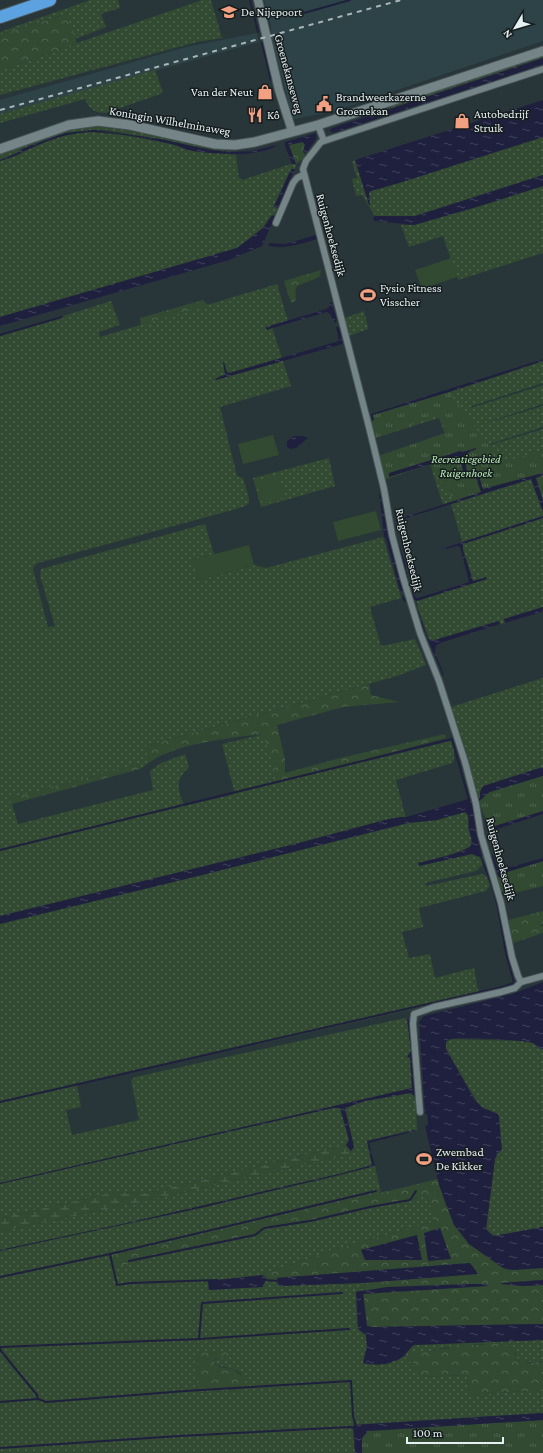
<svg xmlns="http://www.w3.org/2000/svg" width="543" height="1453" font-family="'Crimson Pro',serif">
<style>
.built{fill:#2d4347}
.grass{fill:url(#grass-dots);fill-rule:evenodd}
.forest{fill:url(#forest-crowns);fill-rule:evenodd}
.wetland{fill:url(#wetland-marsh)}
.park{fill:url(#park-tufts)}
.pitch{fill:#314a31}
.water{fill:url(#water-ripples)}
.lines{fill:none;stroke-linecap:round;stroke-linejoin:round}
.stream{stroke:#1f203e;stroke-width:2}
.minor-casing{stroke:#485457;stroke-width:8}
.tertiary-casing{stroke:#485457;stroke-width:10}
.secondary-casing{stroke:#485457;stroke-width:11}
.motorway-casing{stroke:#485457;stroke-width:14}
.minor{stroke:#748487;stroke-width:6}
.tertiary{stroke:#748487;stroke-width:8}
.secondary{stroke:#748487;stroke-width:9}
.motorway{stroke:#5ca2e0;stroke-width:12}
.rail{stroke:#acb6b8;stroke-width:2;stroke-dasharray:5 5;stroke-linecap:butt}
.labels{text-anchor:middle;dominant-baseline:central;stroke-width:3;stroke-linejoin:round;paint-order:stroke}
.poi-label{font-size:12px;fill:#e6eff1;stroke:#161d1e;text-anchor:start}
.street-label{font-size:12px;fill:#e6eff1;stroke:#161d1e}
.park-label{font-size:12px;font-style:italic;fill:#b8eab7;stroke:#161d1e}
</style>
<defs>
<pattern id="grass-dots" width="8" height="8" patternUnits="userSpaceOnUse"><rect width="8" height="8" fill="#314a31"/><path d="M2 2h.1M6 6h.1" fill="none" stroke="#4f644f" stroke-width="1.8" stroke-linecap="round"/></pattern>
<pattern id="forest-crowns" width="20" height="18" patternUnits="userSpaceOnUse"><rect width="20" height="18" fill="#314a31"/><path d="M2 6a3 3 0 1 1 6 0M12 15a3 3 0 1 1 6 0" fill="none" stroke="#4f644f"/></pattern>
<pattern id="wetland-marsh" width="20" height="14" patternUnits="userSpaceOnUse"><rect width="20" height="14" fill="#314a31"/><path d="M1 5h8M5 5V1M11 12h8M15 12V8" fill="none" stroke="#4f644f"/></pattern>
<pattern id="park-tufts" width="24" height="20" patternUnits="userSpaceOnUse"><rect width="24" height="20" fill="#314a31"/><path d="M3 7l-1-3M5 7V3M7 7l1-3M15 17l-1-3M17 17v-4M19 17l1-3" fill="none" stroke="#4f644f"/></pattern>
<pattern id="water-ripples" width="26" height="14" patternUnits="userSpaceOnUse"><rect width="26" height="14" fill="#1f203e"/><path d="M2 4q2-2 4 0t4 0M15 11q2-2 4 0t4 0" fill="none" stroke="#40415a"/></pattern>
</defs>
<rect width="100%" height="100%" fill="#293639"/>
<g class="built">
<polygon points="264,0 543,0 543,41 335,111 294,119 292,117 272,39 271,26"/>
<polygon points="257,33 259,42 0,114 0,100 186,47"/>
</g>
<g class="grass">
<polygon points="90,0 118,0 120,8 101,14 106,27 75,39 68,19 68,13 0,35 0,32"/>
<polygon points="202,0 211,0 222,38 197,42 0,95 0,71 77,43"/>
<polygon points="543,54 543,58 390,110 389,107 395,104"/>
<path d="M 155,70 L 163,93 L 106,113 C 95,113 89,109 85,99 L 0,123 L 0,114 Z"/>
<path d="M 94,126 L 147,133 L 235,152 C 201,149 169,141 135,135 C 122,133 107,129 93,130 C 68,131 45,139 22,149 L 19,152 L 0,160 L 0,153 L 65,130 Z"/>
<polygon points="90,132 122,135 150,140 171,144 186,149 236,155 239,178 241,178 242,180 291,164 296,164 295,169 291,169 274,205 274,207 278,208 274,216 271,216 263,228 237,248 0,317 0,161 17,156 32,147 60,136"/>
<polygon points="543,137 543,175 528,180 415,216 375,216 362,195 356,196 352,179 357,178 352,162 355,160 365,191 370,204 369,193 370,191 399,183"/>
<polygon points="543,186 543,253 458,280 443,236 409,247 401,225 414,225 480,206"/>
<path d="M 277,284 L 288,321 L 272,327 L 291,386 L 220,407 L 237,476 L 243,478 L 249,498 L 249,503 L 245,506 L 236,509 L 38,563 L 35,565 L 33,569 L 48,627 L 55,626 L 40,576 L 41,569 L 205,524 L 214,554 L 193,560 L 198,580 L 254,565 L 266,568 L 383,537 L 401,598 L 370,607 L 381,646 L 415,639 L 426,665 L 397,676 L 146,746 L 150,762 L 140,769 L 139,764 L 9,799 L 12,804 L 18,824 L 153,790 L 150,771 L 161,763 L 185,754 L 189,767 C 174,782 178,788 184,806 L 235,794 L 222,744 L 264,734 L 278,782 L 451,741 L 454,750 L 454,760 L 452,763 L 396,780 L 406,818 L 400,817 L 385,820 L 295,844 L 0,916 L 0,336 L 111,301 L 120,325 L 99,332 L 100,337 Z"/>
<polygon points="364,311 368,327 368,329 349,336 344,318"/>
<polygon points="543,361 543,383 472,406 471,408 543,385 543,404 479,425 543,406 543,427 490,444 490,445 543,429 543,473 485,490 446,437 439,418 375,438 371,416 372,421 373,415 449,392"/>
<polygon points="329,458 335,486 261,507 253,478"/>
<polygon points="430,464 481,493 443,505"/>
<polygon points="531,479 543,512 543,516 462,542 451,504"/>
<polygon points="543,518 543,607 504,619 505,623 500,624 498,621 433,641 429,638 418,608 417,602 415,601 487,579 473,581 463,550 463,544"/>
<polygon points="543,678 543,767 483,786 480,792 480,798 478,799 469,763 451,707"/>
<path d="M 465,812 L 468,815 C 469,820 468,825 469,830 C 470,834 473,841 471,845 C 468,852 427,860 419,863 L 419,866 L 472,854 L 479,857 L 482,856 L 487,863 L 483,864 L 476,871 L 425,883 L 426,886 L 482,874 C 487,875 488,881 490,885 L 486,891 L 419,908 L 423,927 L 402,932 L 409,958 L 430,954 L 435,978 L 474,968 L 479,994 L 77,1085 L 81,1107 L 66,1110 L 72,1135 L 139,1120 L 131,1080 L 135,1077 L 405,1018 L 407,1020 L 411,1052 L 408,1057 L 410,1058 L 412,1088 L 0,1183 L 0,924 L 202,875 L 408,823 L 437,820 Z"/>
<polygon points="452,1039 523,1041 533,1043 538,1048 543,1049 543,1227 494,1236 491,1234 486,1229 495,1159 500,1151 498,1114 483,1108 479,1105 446,1049 446,1042"/>
<polygon points="411,1093 416,1095 417,1131 414,1130 367,1141 372,1165 343,1173 127,1223 0,1250 0,1232 172,1195 349,1154 354,1147 345,1108 365,1101"/>
<polygon points="333,1108 340,1108 349,1140 346,1145 156,1191 144,1193 115,1192 0,1218 0,1184"/>
<path d="M 375,1166 L 381,1193 L 142,1250 L 109,1255 L 111,1268 L 193,1246 L 264,1234 L 272,1228 L 331,1217 L 427,1196 L 436,1221 L 332,1250 L 282,1268 L 267,1272 L 262,1275 L 208,1281 L 209,1290 L 262,1287 L 277,1278 L 278,1286 L 362,1283 L 363,1290 L 356,1292 L 358,1329 L 366,1334 L 367,1346 L 363,1363 C 378,1367 393,1364 405,1354 C 406,1360 410,1362 415,1364 L 409,1374 L 421,1371 L 423,1377 L 467,1375 L 469,1395 L 543,1390 L 543,1413 L 353,1425 L 355,1453 L 0,1453 L 0,1251 L 334,1177 ZM 198,1353 L 220,1358 L 215,1360 L 214,1363 L 216,1365 L 236,1370 L 241,1374 L 242,1390 L 196,1393 Z"/>
<polygon points="543,1340 543,1361 535,1362 521,1362 516,1357 516,1353 483,1344 447,1347 429,1352 407,1352 410,1348 414,1345"/>
</g>
<g class="forest">
<polygon points="69,13 68,19 77,43 0,71 0,35"/>
<polygon points="302,142 305,144 303,150 305,157 296,164 288,145"/>
<path d="M 321,270 L 320,276 L 317,278 L 297,286 C 294,291 297,296 295,301 L 291,303 L 284,281 Z"/>
<polygon points="203,300 208,305 141,325 140,318"/>
<path d="M 369,684 L 371,695 L 399,702 L 343,707 L 277,725 L 285,759 L 285,773 L 340,758 L 445,734 L 446,738 L 278,782 L 263,734 C 231,738 178,743 150,762 L 146,746 Z"/>
<polygon points="139,764 140,769 12,804 8,799"/>
<polygon points="543,911 543,923 540,926 543,926 543,933 513,943 508,920"/>
<path d="M 438,1179 L 446,1206 L 469,1244 L 511,1270 L 543,1268 L 543,1280 L 502,1283 L 501,1284 L 523,1286 L 543,1285 L 543,1324 L 372,1327 L 367,1326 L 362,1283 L 478,1274 L 470,1263 L 277,1278 L 262,1287 L 267,1278 L 262,1275 L 267,1272 L 282,1268 L 332,1250 L 436,1221 L 427,1196 L 331,1217 L 272,1228 L 264,1234 L 193,1246 L 111,1269 L 109,1255 L 142,1250 ZM 417,1235 L 419,1247 L 382,1260 L 366,1260 L 361,1250 Z"/>
<path d="M 496,1344 C 509,1346 513,1346 517,1359 C 523,1364 536,1363 543,1361 L 543,1390 L 469,1395 L 467,1375 L 423,1377 L 421,1372 L 409,1374 L 415,1364 L 408,1360 L 405,1354 L 407,1352 L 429,1352 L 455,1346 Z"/>
<path d="M 230,1352 C 227,1359 221,1358 215,1359 L 214,1363 C 222,1372 232,1363 243,1378 L 242,1390 L 196,1393 L 198,1353 Z"/>
</g>
<polygon class="wetland" points="346,1145 351,1151 349,1154 172,1195 0,1232 0,1218 115,1192 144,1193 156,1191"/>
<g class="park">
<polygon points="449,392 501,462 543,451 543,508 532,477 454,501 430,464 384,480 378,456 445,433 440,415 375,438 369,417 371,416 372,421 373,415"/>
<polygon points="543,767 543,811 492,827 488,826 478,799 480,798 480,792 483,786"/>
<polygon points="543,861 543,886 502,896 497,875 499,877 500,874"/>
<polygon points="543,1420 543,1453 362,1453 362,1438 368,1431"/>
</g>
<g class="pitch">
<polygon points="451,258 457,277 422,289 415,270"/>
<polygon points="273,435 279,455 243,464 238,444"/>
<polygon points="278,475 285,497 263,504 256,482"/>
<polygon points="376,511 381,530 338,541 333,522"/>
<polygon points="249,545 254,565 198,580 192,560"/>
</g>
<g class="water">
<polygon points="543,58 543,64 506,77 333,133 331,132 330,130 332,128"/>
<polygon points="543,100 543,137 399,183 371,191 369,193 370,205 369,205 355,160"/>
<path d="M 93,130 L 161,139 L 210,150 L 235,152 L 252,151 L 277,145 C 262,158 207,154 188,150 C 182,148 177,145 171,144 C 146,138 115,132 89,132 C 53,134 32,150 0,161 L 0,160 L 19,152 L 22,149 L 65,133 Z"/>
<polygon points="316,133 316,139 307,152 304,153 303,151 305,145 303,142 289,145 296,164 292,164 285,146 285,142"/>
<polygon points="291,169 295,169 278,208 274,207"/>
<polygon points="543,175 543,186 480,206 414,225 374,221 373,218 375,216 415,216"/>
<polygon points="272,215 274,216 274,219 262,246 229,260 0,326 0,317 237,248 263,228"/>
<path d="M 316,235 L 317,239 C 300,244 287,249 269,246 L 269,243 L 285,244 Z"/>
<polygon points="332,302 337,321 335,323 330,314 327,312 266,330 266,327 326,309 329,307 329,303"/>
<polygon points="336,327 339,327 343,344 216,380 215,379 225,374 223,363 224,362 227,372 229,373 339,341"/>
<polygon points="543,359 543,361 449,392 373,415 374,420 372,421 371,414"/>
<polygon points="294,436 303,436 308,438 296,448 290,449 287,447 287,441"/>
<polygon points="476,448 476,449 464,455 467,472 469,473 477,470 483,489 543,473 543,475 536,478 543,500 543,512 531,479 394,522 396,520 481,492 475,475 465,477 459,457 457,456 389,477 389,473 460,451 463,452"/>
<polygon points="379,493 380,493 396,565 403,591 400,591 386,539 384,536"/>
<path d="M 543,516 L 543,518 L 463,544 L 463,550 L 473,581 L 486,577 L 487,579 L 417,601 L 412,598 L 398,546 L 400,546 C 401,551 403,557 405,561 C 407,571 408,592 417,598 L 418,598 L 469,582 L 460,547 L 457,546 L 443,550 L 444,548 Z"/>
<polygon points="543,607 542,612 505,623 504,619"/>
<polygon points="417,608 428,639 431,641 499,621 500,624 440,643 436,646 435,652 444,675 443,676 421,623"/>
<path d="M 543,767 L 543,776 L 490,792 C 483,796 484,800 474,803 L 473,805 L 476,831 L 482,856 L 480,857 L 472,854 L 419,866 L 418,863 C 427,861 468,852 471,845 C 473,841 470,834 469,830 C 468,825 469,820 468,815 L 465,812 L 437,820 L 408,823 L 202,875 L 0,924 L 0,916 L 295,844 L 385,820 L 400,817 L 406,817 L 465,800 L 471,798 L 473,800 L 480,798 L 480,792 L 483,786 Z"/>
<polygon points="543,811 543,814 488,832 486,824 492,827"/>
<polygon points="493,855 498,869 500,870 543,858 543,861 501,874 500,877 499,878 491,856"/>
<path d="M 543,982 L 543,1049 C 538,1048 537,1045 533,1043 C 527,1040 460,1037 452,1039 C 449,1039 448,1040 446,1042 L 446,1049 L 474,1099 L 483,1108 L 498,1114 L 499,1117 L 502,1150 L 497,1153 L 495,1159 L 486,1229 L 491,1234 L 494,1236 L 543,1227 L 543,1268 L 511,1270 L 503,1268 L 469,1244 L 454,1225 L 439,1185 L 425,1126 L 428,1125 L 427,1114 L 425,1114 L 419,1022 L 424,1016 L 512,994 Z"/>
<polygon points="408,1017 410,1018 415,1097 411,1093 365,1101 345,1108 354,1147 351,1151 346,1145 349,1140 340,1108 333,1108 0,1184 0,1183 412,1088 410,1058 407,1057 408,1055 411,1051 407,1018"/>
<polygon points="414,1130 415,1131 369,1143 375,1166 201,1208 0,1251 0,1250 127,1223 343,1173 372,1165 367,1141"/>
<polygon points="440,1228 451,1259 428,1261 424,1233"/>
<polygon points="417,1235 422,1260 365,1260 361,1250"/>
<polygon points="470,1263 478,1274 362,1283 278,1286 277,1278"/>
<polygon points="262,1275 267,1278 262,1287 209,1290 208,1281"/>
<polygon points="543,1280 543,1285 523,1286 501,1284 502,1283"/>
<path d="M 470,1284 L 487,1284 L 488,1286 L 363,1294 L 367,1326 L 372,1327 L 543,1324 L 543,1340 L 414,1345 C 410,1348 409,1350 406,1354 C 395,1365 377,1366 363,1363 L 367,1346 L 366,1335 L 358,1329 L 356,1292 L 387,1287 Z"/>
<polygon points="543,1413 543,1420 368,1431 362,1438 362,1453 355,1453 353,1425"/>
</g>
<g class="lines">
<g class="stream">
<polyline points="250,0 258,32"/>
<polyline points="304,13 350,0"/>
<polyline points="262,43 271,80"/>
<polyline points="0,335 62,317"/>
<polyline points="403,597 405,601"/>
<polyline points="0,850 452,739 469,800"/>
<polyline points="0,1102 502,987 514,983 506,953 498,908 493,888 480,854"/>
<polyline points="110,1254 117,1285 130,1283 217,1280"/>
<polyline points="129,1261 255,1235 264,1228 310,1221 370,1207 410,1200 416,1191"/>
<polyline points="0,1277 110,1254 376,1191"/>
<polyline points="264,1280 279,1281"/>
<polyline points="199,1339 202,1303 342,1293"/>
<polyline points="0,1347 199,1339 349,1329"/>
<polyline points="0,1348 1,1351 37,1395 38,1399"/>
<polyline points="0,1402 38,1399 46,1402 185,1391 351,1381 353,1416 356,1427"/>
<polyline points="0,1448 179,1436 350,1427 354,1428"/>
</g>
<defs>
<g id="minor">
<polyline points="318,125 324,141"/>
<polyline points="276,223 293,183 297,178 303,175"/>
<polyline points="521,982 518,976 512,957 501,903 481,835 476,804 465,762 439,681 420,633 403,577 392,535 384,489 369,427 303,169 306,161 321,142 543,69"/>
<polyline points="420,1112 413,1024 414,1014 434,1007 501,992 515,988 521,982 543,976"/>
</g>
<polyline id="tertiary" points="258,0 279,90 292,131"/>
<polyline id="secondary" points="0,149 69,125 98,121 130,125 215,144 235,145 255,142 318,125 543,51"/>
<polyline id="motorway" points="0,17 50,0"/>
</defs>
<use href="#minor" class="minor-casing"/>
<use href="#tertiary" class="tertiary-casing"/>
<use href="#secondary" class="secondary-casing"/>
<use href="#motorway" class="motorway-casing"/>
<use href="#minor" class="minor"/>
<use href="#tertiary" class="tertiary"/>
<use href="#secondary" class="secondary"/>
<use href="#motorway" class="motorway"/>
<polyline class="rail" points="0,110 401,0"/>
</g>
<defs>
<symbol id="school-bare" viewBox="-9 -9 18 18"><path d="M0-5L7-2L0 1L-7-2ZM-4 1L0 2.5L4 1V4Q0 6-4 4Z" fill="#f2a081" stroke="#161d1e" stroke-width="2.5" paint-order="stroke"/></symbol>
<symbol id="shop-bare" viewBox="-9 -9 18 18"><path d="M-5-2.5h2.3a2.7 3.5 0 0 1 5.4 0H5L5.5 6h-11ZM-1.5-2.5h3a1.5 2.3 0 0 0-3 0Z" fill="#f2a081" stroke="#161d1e" stroke-width="2.5" paint-order="stroke"/></symbol>
<symbol id="civic-bare" viewBox="-9 -9 18 18"><path d="M-.6-6.5H3V-4.5H.6V-3L4-1V1h2V6H-6V1h2V-1L-.6-3ZM-1.2 2.5V6h2.4V2.5Z" fill="#f2a081" stroke="#161d1e" stroke-width="2.5" paint-order="stroke"/></symbol>
<symbol id="restaurant-bare" viewBox="-9 -9 18 18"><path d="M-5-6h1v4h1v-4h1v4h1v-4h1v5L-1.5 .5V6h-2V.5L-5-1ZM5-6V6H3V1.5H1.5Q1.5-4 5-6Z" fill="#f2a081" stroke="#161d1e" stroke-width="2.5" paint-order="stroke"/></symbol>
<symbol id="stadium-bare" viewBox="-9 -9 18 18"><path d="M0-5a6.5 5 0 1 0 0 10a6.5 5 0 1 0 0-10ZM-3.5-1.8h7v3.6h-7Z" fill="#f2a081" stroke="#161d1e" stroke-width="2.5" paint-order="stroke"/></symbol>
</defs>
<g fill-rule="evenodd">
<use href="#school-bare" x="218" y="1" width="22" height="22"/>
<use href="#shop-bare" x="254" y="81" width="22" height="22"/>
<use href="#civic-bare" x="313" y="93" width="22" height="22"/>
<use href="#restaurant-bare" x="244" y="104" width="22" height="22"/>
<use href="#shop-bare" x="451" y="110" width="22" height="22"/>
<use href="#stadium-bare" x="357" y="284" width="22" height="22"/>
<use href="#stadium-bare" x="413" y="1148" width="22" height="22"/>
</g>
<g class="labels">
<g class="poi-label">
<text x="241" y="12">De Nijepoort</text>
<text x="253" y="92" text-anchor="end">Van der Neut</text>
<text x="336" y="97">Brandweerkazerne<tspan x="336" dy="14">Groenekan</tspan></text>
<text x="474" y="114">Autobedrijf<tspan x="474" dy="14">Struik</tspan></text>
<text x="267" y="115">Kô</text>
<text x="380" y="288">Fysio Fitness<tspan x="380" dy="14">Visscher</tspan></text>
<text x="436" y="1152">Zwembad<tspan x="436" dy="14">De Kikker</tspan></text>
</g>
<g class="street-label">
<text transform="translate(289 74) rotate(75)">Groenekanseweg</text>
<text transform="translate(170 121) rotate(10)">Koningin Wilhelminaweg</text>
<text transform="translate(331 235) rotate(75)">Ruigenhoeksedijk</text>
<text transform="translate(409 550) rotate(77)">Ruigenhoeksedijk</text>
<text transform="translate(501 859) rotate(75)">Ruigenhoeksedijk</text>
</g>
<g class="park-label">
<text x="466" y="459">Recreatiegebied<tspan x="466" dy="14">Ruigenhoek</tspan></text>
</g>
</g>
<g transform="translate(515 28) rotate(232)" stroke="#161d1e" stroke-width="3" paint-order="stroke">
<path d="M0-3L7 15L0 10L-7 15Z" fill="#e6eff1"/>
<text y="-6" font-size="11" font-weight="bold" text-anchor="middle" fill="#e6eff1">N</text>
</g>
<path d="M407 1437v6h96v-6" fill="none" stroke="#e6eff1" stroke-width="2"/>
<text x="413" y="1437" font-size="12" fill="#e6eff1" stroke="#161d1e" stroke-width="3" paint-order="stroke">100 m</text>
</svg>
